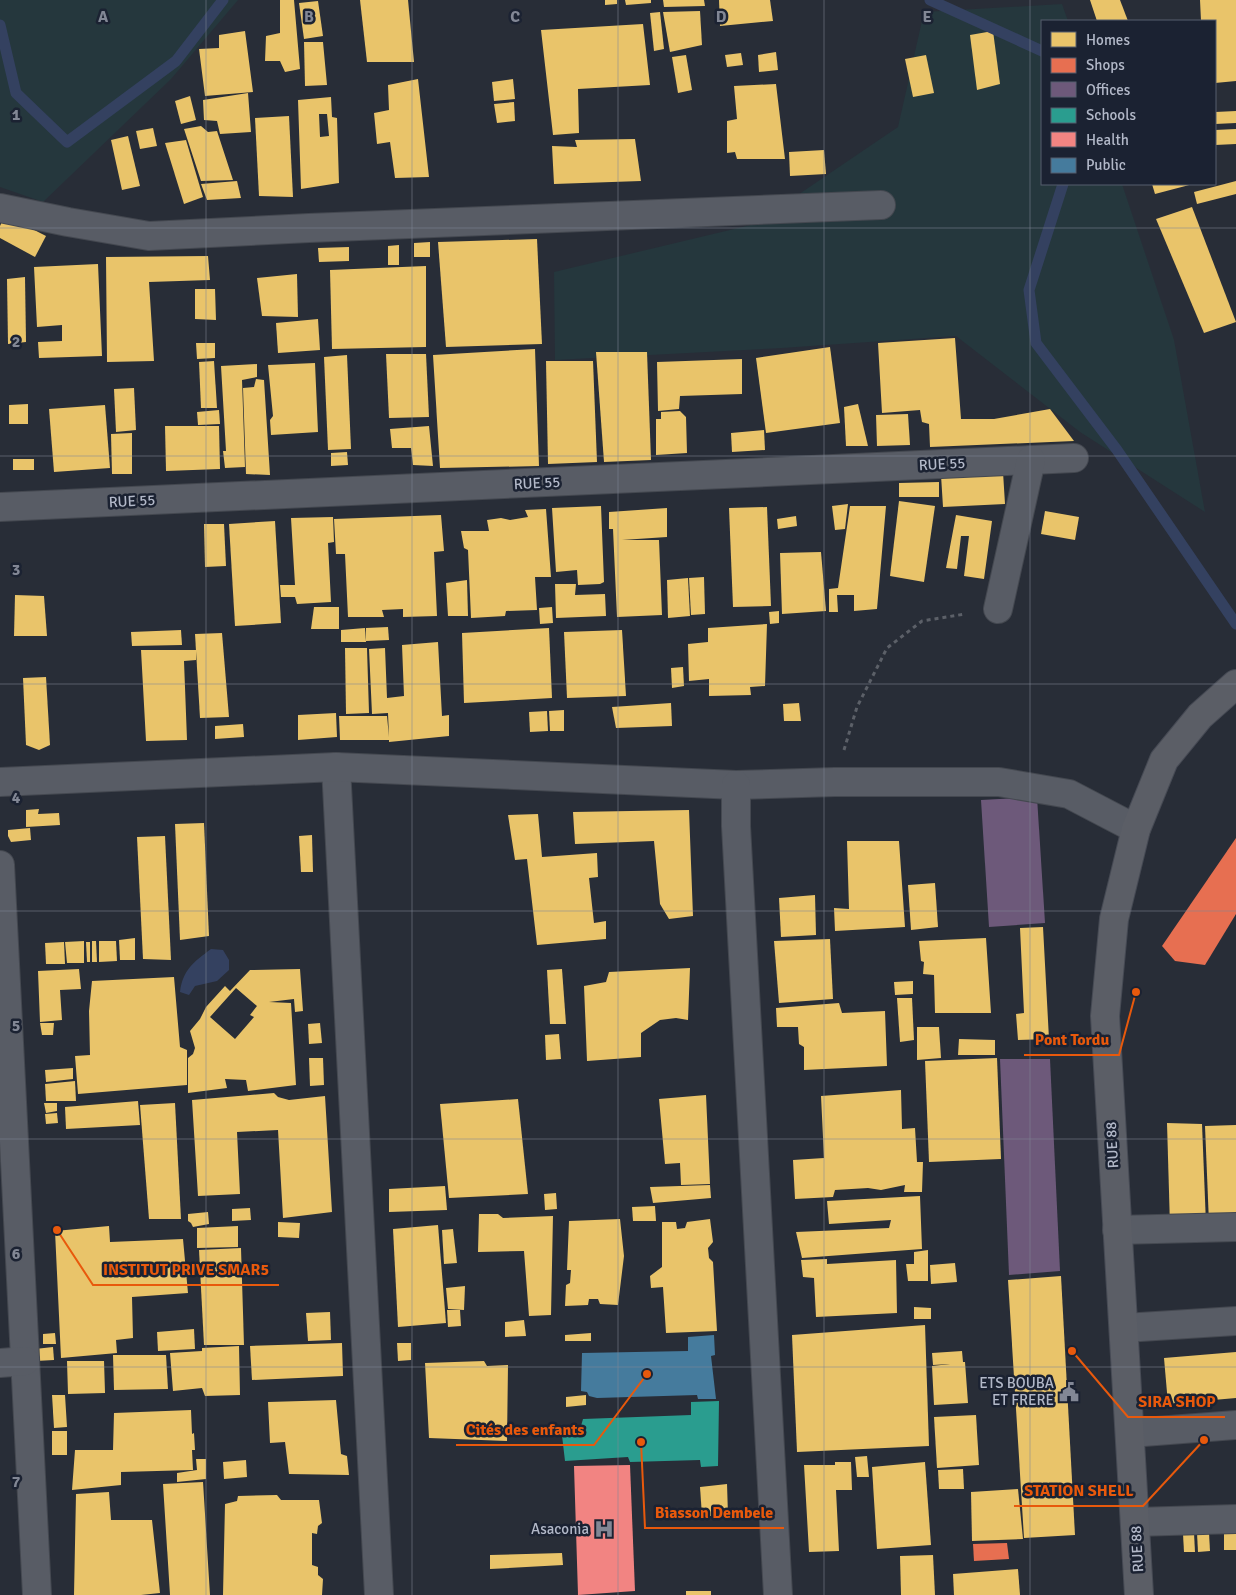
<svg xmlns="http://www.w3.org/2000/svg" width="1236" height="1595" font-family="Signika,sans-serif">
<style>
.green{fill:#25373d}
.water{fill:#344160}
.homes{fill:#e9c46a;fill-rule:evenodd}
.shops{fill:#e76f51}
.offices{fill:#6d597a}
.schools{fill:#2a9d8f}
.health{fill:#f28482}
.public{fill:#457b9d}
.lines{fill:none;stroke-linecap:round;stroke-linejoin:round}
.stream{stroke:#344160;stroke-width:11}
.minor-casing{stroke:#444850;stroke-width:30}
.major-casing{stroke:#464a54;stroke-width:30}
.path{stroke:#5c6068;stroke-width:3;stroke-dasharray:4 4;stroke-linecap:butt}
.minor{stroke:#585c65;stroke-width:28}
.major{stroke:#5b5e66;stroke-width:28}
.grid{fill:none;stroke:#828795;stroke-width:1;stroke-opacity:0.55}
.labels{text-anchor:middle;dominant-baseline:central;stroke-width:5;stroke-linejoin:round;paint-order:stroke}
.street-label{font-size:15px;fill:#b2b8c8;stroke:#1b2232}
.poi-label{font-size:15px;fill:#b2b8c8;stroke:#1b2232;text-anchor:end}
.grid-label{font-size:16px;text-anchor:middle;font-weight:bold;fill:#828795;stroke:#1b2232;stroke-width:5;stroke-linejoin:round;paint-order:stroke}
.leader{fill:none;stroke:#e8590c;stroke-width:2}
.callout-dot{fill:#e8590c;stroke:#1b2232;stroke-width:2}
.callout-label{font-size:16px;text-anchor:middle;font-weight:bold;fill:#e8590c;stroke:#1b2232;stroke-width:5;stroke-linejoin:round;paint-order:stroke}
</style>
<rect width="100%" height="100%" fill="#282d37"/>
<g class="green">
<polygon points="0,0 238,0 171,79 43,202 0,187"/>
<polygon points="1062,4 1068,21 1042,21 1042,184 1122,184 1174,340 1205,512 1080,432 956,336 782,348 555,360 554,272 755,224 898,127 924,12"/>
</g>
<path class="water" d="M 211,949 L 223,950 L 229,960 L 229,970 L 217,981 L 195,986 L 189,995 L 180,992 C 183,969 194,962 211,949 Z"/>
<g class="homes">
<polygon points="280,0 294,0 300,69 285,72 280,61 265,61 266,36 280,33"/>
<polygon points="360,0 408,0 414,62 367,62"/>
<polygon points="605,0 617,0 617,4 605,5"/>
<polygon points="625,0 651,0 651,3 626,5"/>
<polygon points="663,0 704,0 705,6 664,7"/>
<polygon points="719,0 770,0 773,21 720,26"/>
<polygon points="1090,0 1120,0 1128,21 1097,21"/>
<polygon points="1200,0 1236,0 1236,81 1215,83 1215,21 1201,21"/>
<polygon points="318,1 323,36 304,39 299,3"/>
<polygon points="700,11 702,45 670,52 663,12"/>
<polygon points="660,12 664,49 654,51 650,13"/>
<polygon points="643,24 650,85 578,89 579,133 553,135 541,30"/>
<polygon points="245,31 253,92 205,96 199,49 219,48 219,35"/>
<polygon points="993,31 1000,84 977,90 970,35"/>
<polygon points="304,42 323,42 327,85 305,86"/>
<polygon points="776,52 778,70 759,72 758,55"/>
<polygon points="741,53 743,65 727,67 725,55"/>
<polygon points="686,55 692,90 678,93 672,57"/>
<polygon points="926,55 934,93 913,97 905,59"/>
<polygon points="418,79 429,177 395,178 390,142 377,144 374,113 389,110 388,85"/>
<polygon points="513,79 515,99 494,101 492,82"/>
<polygon points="776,84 785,159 737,159 735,152 727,153 727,121 737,119 734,86"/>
<polygon points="248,93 251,132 220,134 217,121 204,120 203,100"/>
<polygon points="190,96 196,120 181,124 175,101"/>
<path d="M 331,97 L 332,117 L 337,118 L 339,183 L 301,189 L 298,100 ZM 319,114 L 327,114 L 329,136 L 320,137 Z"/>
<polygon points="514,102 515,121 497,123 494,104"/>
<polygon points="1236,111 1236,123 1215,124 1215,112"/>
<polygon points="289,116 293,197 259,196 255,118"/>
<polygon points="201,126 208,132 217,131 233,180 201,181 184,129"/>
<polygon points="153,128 157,146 140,149 136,131"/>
<polygon points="1236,129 1236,144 1215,145 1215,130"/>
<polygon points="128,136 140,186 122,190 111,140"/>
<polygon points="635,139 641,181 554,184 552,146 577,147 575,140"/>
<polygon points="186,140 203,197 184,204 165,143"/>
<polygon points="824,150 826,174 790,176 789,152"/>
<polygon points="237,181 241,198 207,200 201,184"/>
<polygon points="1236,181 1236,194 1197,204 1194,192"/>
<polygon points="1152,184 1193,184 1155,194"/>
<polygon points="1192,207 1236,322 1204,333 1156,219"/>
<polygon points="5,215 46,236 35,257 0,238 0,226"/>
<polygon points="537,239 542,344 446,347 438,242"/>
<polygon points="430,242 430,257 414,257 414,243"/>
<polygon points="399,245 399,265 388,265 388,246"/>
<polygon points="349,247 349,261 319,262 318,248"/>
<polygon points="208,256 210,280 149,282 154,361 107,362 106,257"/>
<polygon points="98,264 102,356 39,358 38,342 62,341 62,325 37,327 34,267"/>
<polygon points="426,266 426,347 332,349 330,270"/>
<polygon points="297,274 298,317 262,316 257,278"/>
<polygon points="25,277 26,342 8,344 7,279"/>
<polygon points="195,289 215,289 216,320 195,319"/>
<polygon points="318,319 320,350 278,353 276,323"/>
<polygon points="955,338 961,419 994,419 1050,409 1074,441 930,447 929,424 922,422 920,410 882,413 878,343"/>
<polygon points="196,343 215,343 215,358 197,359"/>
<polygon points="830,347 840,423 766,433 756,358"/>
<polygon points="535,349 539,466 440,468 433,355"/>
<polygon points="596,352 647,352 651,460 604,462"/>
<polygon points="386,354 426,354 429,417 389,418"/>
<polygon points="347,355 351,449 328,450 324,357"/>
<polygon points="742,359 742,394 680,396 679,409 658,411 657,362"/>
<polygon points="214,361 217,408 201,408 199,362"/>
<polygon points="546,361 593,361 597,462 548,464"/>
<polygon points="315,363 318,432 271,435 270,420 273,416 268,365"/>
<polygon points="257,364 257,377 242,380 245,467 225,468 223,451 226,451 221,366"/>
<polygon points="256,379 264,380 270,475 246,474 243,388 254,387"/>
<polygon points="134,388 136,430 116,432 114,389"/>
<polygon points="28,404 28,424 9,424 9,405"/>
<polygon points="858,404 868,446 846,446 844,407"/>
<polygon points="105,405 110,468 54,472 49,409"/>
<polygon points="219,410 220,424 198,425 197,412"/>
<polygon points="680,411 686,417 687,453 656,455 656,419 661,419 661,412"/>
<polygon points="908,414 910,445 877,446 876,415"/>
<polygon points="165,426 219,426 220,469 166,471"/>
<polygon points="429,426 433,466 413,465 411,448 392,448 390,429"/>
<polygon points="764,430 765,450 732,452 731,433"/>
<polygon points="132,433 132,474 112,474 111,434"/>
<polygon points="347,452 348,465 331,466 331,453"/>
<rect x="13" y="459" width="21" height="11"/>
<polygon points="1003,472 1005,504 943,507 941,475"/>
<polygon points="939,482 939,497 899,497 899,483"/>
<polygon points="899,501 935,506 924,582 890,576"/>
<polygon points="848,504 845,529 835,530 832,506"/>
<polygon points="601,506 604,582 600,584 578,585 577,570 556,572 552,508"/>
<polygon points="850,506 886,506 877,609 854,611 854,595 837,595 838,612 829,612 829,589 838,588"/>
<polygon points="767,507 771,606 733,607 729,508"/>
<polygon points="667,508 667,537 622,540 659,540 662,615 617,617 613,529 609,529 609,512"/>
<polygon points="546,509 551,577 535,577 537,610 506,611 505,616 471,618 468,550 464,548 461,531 489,531 487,520 501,518 510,520 528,517 525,510"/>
<polygon points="1045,511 1079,517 1075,540 1041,534"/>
<polygon points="441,515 444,551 434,552 437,616 403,617 403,609 382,610 384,617 348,617 345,554 336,554 334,519"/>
<polygon points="956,515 992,521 984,579 964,576 969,536 961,536 957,569 946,568"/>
<polygon points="796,516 797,526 778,529 777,519"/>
<polygon points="333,517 334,542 328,543 331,602 297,604 295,597 281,597 280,585 295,585 291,518"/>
<polygon points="275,521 281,623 235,626 229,524"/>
<polygon points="204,524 224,524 226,566 205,567"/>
<polygon points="821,552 826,611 782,614 780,553"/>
<polygon points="704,577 705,614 691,615 689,578"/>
<polygon points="688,578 690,616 668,618 667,580"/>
<polygon points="467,580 468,616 448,616 446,583"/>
<polygon points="555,584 576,584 575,595 605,594 606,616 556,618"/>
<polygon points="15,595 44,596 47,636 14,636"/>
<polygon points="314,607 339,607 339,629 311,629"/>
<polygon points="552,607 553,623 540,624 539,608"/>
<polygon points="779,611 779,623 770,624 769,612"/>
<polygon points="767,624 765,686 750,687 751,695 709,696 709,679 689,681 688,644 708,642 708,628"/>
<polygon points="388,627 389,640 366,641 366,628"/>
<polygon points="365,628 366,642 341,642 341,630"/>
<polygon points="549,628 552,698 464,703 462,633"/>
<polygon points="181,630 182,645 132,646 131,632"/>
<polygon points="622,630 626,696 567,698 564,632"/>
<polygon points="222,633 229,717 200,718 195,634"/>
<polygon points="438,642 442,716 449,715 449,736 389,742 389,740 340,740 339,716 387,716 389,737 388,713 372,714 369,649 385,648 387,698 404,696 402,645"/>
<polygon points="345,648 367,648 369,713 346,714"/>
<polygon points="141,650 196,650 196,660 184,661 187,740 146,741"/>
<polygon points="683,667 684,686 672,688 671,668"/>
<polygon points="46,677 50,745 39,750 26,745 23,678"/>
<polygon points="671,703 672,726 616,728 612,707"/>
<polygon points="799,703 801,721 784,721 783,704"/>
<polygon points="564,710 564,731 550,731 549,711"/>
<polygon points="547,711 548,731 530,732 529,712"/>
<polygon points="336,713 337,737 298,740 298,715"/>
<polygon points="243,724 244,737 215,739 215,726"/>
<polygon points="39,809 38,814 59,813 60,825 26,827 26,810"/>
<polygon points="689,810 693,916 669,919 660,904 654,841 575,844 573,812"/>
<polygon points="538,814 542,857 597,853 598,877 589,878 594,923 606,921 606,939 537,945 527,859 515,860 508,815"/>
<polygon points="204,823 209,936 180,940 175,824"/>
<polygon points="30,828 31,840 11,842 8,836 8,830"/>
<polygon points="312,835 313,872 301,872 299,836"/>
<polygon points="165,836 171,960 143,959 137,837"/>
<polygon points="847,841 899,841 905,927 835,931 834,908 849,909"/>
<polygon points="935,883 938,927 911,930 908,885"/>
<polygon points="815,895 816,935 781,937 779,898"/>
<polygon points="1043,927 1049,1039 1018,1040 1016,1014 1024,1013 1020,928"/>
<polygon points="135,938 135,960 120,960 119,940"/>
<polygon points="986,938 991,1013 935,1013 934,975 923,974 924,962 921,961 919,941"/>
<polygon points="830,939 833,999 779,1003 774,941"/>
<polygon points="84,941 84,963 67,963 65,942"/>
<polygon points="92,941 96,941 97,962 92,962"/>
<polygon points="99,941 116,941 117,961 99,962"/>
<polygon points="64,942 65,964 46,964 45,943"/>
<polygon points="86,942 90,942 90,962 87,962"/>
<polygon points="690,968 688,1020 676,1018 660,1020 641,1033 641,1057 587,1061 584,986 606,982 609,972"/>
<polygon points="79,969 81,989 60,990 62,1020 40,1022 38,971"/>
<path d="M 300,969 L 303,1011 L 295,1012 L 294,999 L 269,1002 L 291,1003 L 296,1085 L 248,1091 L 246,1080 L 225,1079 L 227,1088 L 188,1093 L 188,1058 L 193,1054 L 195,1048 L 190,1031 L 200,1019 L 206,1007 L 225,986 L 230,991 L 250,970 ZM 236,988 L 257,1006 L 250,1015 L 254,1017 L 235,1039 L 210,1017 Z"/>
<polygon points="562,969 566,1024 550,1024 547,970"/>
<polygon points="174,977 180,1047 187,1050 187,1085 78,1094 75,1056 90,1055 89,1011 92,981"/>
<polygon points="913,981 913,994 895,995 894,982"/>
<polygon points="897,998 912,998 914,1040 900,1042"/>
<polygon points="839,1003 842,1013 885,1011 887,1066 804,1070 804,1047 799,1044 798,1027 777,1027 776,1008"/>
<polygon points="40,1023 54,1023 53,1035 42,1035"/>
<polygon points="320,1023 322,1043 309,1044 308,1024"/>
<polygon points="917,1027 939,1027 941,1058 917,1060"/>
<polygon points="559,1034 561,1059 546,1060 545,1035"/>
<polygon points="959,1039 995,1040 995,1055 958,1055"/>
<polygon points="309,1058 323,1058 324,1085 310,1086"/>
<polygon points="997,1058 1001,1159 929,1162 925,1061"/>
<polygon points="73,1068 73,1079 46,1082 45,1070"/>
<polygon points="75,1081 76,1101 46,1101 45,1084"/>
<polygon points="901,1090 902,1129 915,1128 917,1162 923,1162 922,1192 904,1192 905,1185 881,1190 868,1188 835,1190 833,1197 795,1199 793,1160 824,1158 821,1096"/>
<polygon points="274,1093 278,1097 289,1100 325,1096 332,1212 283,1218 278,1130 237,1132 240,1194 198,1196 192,1100"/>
<polygon points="706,1095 710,1184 681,1185 680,1163 665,1164 659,1099"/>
<polygon points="518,1099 528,1194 449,1198 440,1104"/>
<polygon points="138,1101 140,1125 66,1129 65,1107"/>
<polygon points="44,1103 57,1103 57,1111 46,1113"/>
<polygon points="175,1103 181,1219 149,1219 140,1105"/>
<polygon points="57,1113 58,1123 46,1124 45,1114"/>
<polygon points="1167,1123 1202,1124 1206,1224 1170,1226"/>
<polygon points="1236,1125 1236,1222 1209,1223 1205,1126"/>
<polygon points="710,1185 711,1198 653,1203 650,1187"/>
<polygon points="445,1186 447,1210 389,1212 389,1189"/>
<polygon points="556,1193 557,1209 545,1210 544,1194"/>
<polygon points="920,1196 922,1249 802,1258 796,1232 889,1228 891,1220 829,1224 827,1201"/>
<polygon points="655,1206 656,1221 633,1221 632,1207"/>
<polygon points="250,1208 251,1220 232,1221 232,1209"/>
<polygon points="208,1212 209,1224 193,1227 191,1223 188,1221 188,1214"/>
<polygon points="479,1214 498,1214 503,1218 553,1216 551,1315 529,1316 524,1251 478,1252"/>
<polygon points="620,1219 624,1256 618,1305 600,1304 598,1299 589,1299 588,1305 565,1306 566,1285 570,1283 571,1270 567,1270 569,1221"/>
<polygon points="710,1219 713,1242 708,1248 709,1258 713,1262 717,1331 666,1333 663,1287 651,1288 650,1276 662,1267 662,1222 676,1222 677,1229 685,1228 687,1222"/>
<polygon points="278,1222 300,1223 299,1238 278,1237"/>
<polygon points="438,1225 446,1323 398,1327 393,1229"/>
<polygon points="109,1226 110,1242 183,1239 188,1293 132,1297 133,1338 116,1340 117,1353 61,1358 55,1231"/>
<polygon points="238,1226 238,1247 197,1248 197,1228"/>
<polygon points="453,1229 457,1263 444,1264 442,1230"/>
<polygon points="241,1248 244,1345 204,1345 199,1250"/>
<polygon points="928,1250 928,1281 908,1281 906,1264 914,1264 914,1252"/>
<polygon points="827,1259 827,1264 896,1260 897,1313 816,1317 814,1278 803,1277 801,1260"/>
<polygon points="955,1263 957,1282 931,1284 930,1265"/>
<polygon points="1061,1276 1075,1535 1024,1538 1008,1280"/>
<polygon points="465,1286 464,1310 448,1309 446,1288"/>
<polygon points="914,1307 931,1308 931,1319 914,1319"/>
<polygon points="447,1310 460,1310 461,1326 448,1327"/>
<polygon points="330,1312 331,1340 308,1341 306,1313"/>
<polygon points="524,1320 526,1336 505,1337 505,1322"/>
<polygon points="925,1325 929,1446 797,1452 792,1335"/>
<polygon points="194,1329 195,1349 158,1351 157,1332"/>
<polygon points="55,1333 56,1344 43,1344 43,1334"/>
<polygon points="591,1333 591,1341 565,1341 565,1335"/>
<polygon points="342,1343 343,1376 252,1380 250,1346"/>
<polygon points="397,1343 411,1343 411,1360 398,1361"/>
<polygon points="239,1346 240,1395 205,1396 202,1388 173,1391 170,1353 202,1351 202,1348"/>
<polygon points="53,1347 54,1360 36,1361 35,1349"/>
<polygon points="962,1351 963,1362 965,1362 968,1403 934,1405 932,1366 950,1364 933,1365 932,1353"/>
<polygon points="1236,1352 1236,1398 1168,1404 1164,1358"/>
<polygon points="113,1355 166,1355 168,1389 114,1390"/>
<polygon points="67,1361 104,1361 105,1393 68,1394"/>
<polygon points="484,1361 487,1366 508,1365 507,1441 429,1438 425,1363"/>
<polygon points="52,1395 65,1395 67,1427 54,1428"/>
<polygon points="586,1395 586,1405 566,1407 566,1397"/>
<polygon points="336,1400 341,1454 347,1456 349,1475 289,1474 285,1442 270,1443 268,1402"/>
<polygon points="191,1410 192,1434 194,1433 195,1450 192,1450 193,1470 121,1472 121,1485 72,1490 75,1450 113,1450 114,1413"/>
<polygon points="976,1415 979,1465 937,1468 934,1417"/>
<rect x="52" y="1431" width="15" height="24"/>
<polygon points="867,1456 869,1477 857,1477 855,1457"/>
<polygon points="196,1459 206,1459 206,1479 177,1482 177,1473 197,1470"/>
<polygon points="246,1460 247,1477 224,1479 223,1462"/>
<polygon points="835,1462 851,1462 852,1490 836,1490 839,1551 809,1552 804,1465 835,1465"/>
<polygon points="925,1462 931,1545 877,1549 872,1467"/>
<polygon points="963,1469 964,1489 939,1489 938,1470"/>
<polygon points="203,1482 210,1595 170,1595 163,1484"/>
<polygon points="727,1484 728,1516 702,1516 700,1487"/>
<polygon points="1018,1489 1023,1539 972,1541 971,1492"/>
<polygon points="109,1492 111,1520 152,1520 160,1593 141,1595 74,1595 76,1494"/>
<polygon points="277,1495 281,1500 319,1500 322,1523 318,1526 317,1534 312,1533 312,1565 318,1567 318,1575 323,1579 322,1595 223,1595 225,1504 237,1501 238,1496"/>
<rect x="1224" y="1532" width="12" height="18"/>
<polygon points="1194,1533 1195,1552 1184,1552 1183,1534"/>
<polygon points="1197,1533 1209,1533 1210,1551 1198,1552"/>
<polygon points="562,1553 563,1565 490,1569 490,1555"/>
<polygon points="933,1555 935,1595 901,1595 900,1556"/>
<polygon points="1018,1569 1020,1595 954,1595 953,1574"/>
<rect x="686" y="1591" width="25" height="4"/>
</g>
<g class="shops">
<polygon points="1236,838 1236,914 1205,965 1175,961 1162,946"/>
<polygon points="1007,1543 1009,1559 974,1561 973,1544"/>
</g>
<g class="offices">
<polygon points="1037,797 1045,923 989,927 981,800"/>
<polygon points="1000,1059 1050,1059 1060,1271 1009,1275"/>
</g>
<polygon class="schools" points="719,1401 718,1466 701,1467 700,1460 630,1462 628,1457 565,1461 561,1427 581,1426 583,1419 691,1415 691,1402"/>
<polygon class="health" points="630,1465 635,1591 578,1595 574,1466"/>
<polygon class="public" points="714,1335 715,1355 711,1356 716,1399 698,1399 697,1395 597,1398 589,1396 587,1392 581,1391 582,1353 688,1351 688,1337"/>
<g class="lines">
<g class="stream">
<polyline points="930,0 1042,51"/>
<polyline points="0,25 16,93 67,142 176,61 223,0"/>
<polyline points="1063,184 1029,290 1036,343 1117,450 1236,624"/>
</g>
<defs>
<g id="minor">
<polyline points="0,208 68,222 149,236 309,228 881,205"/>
<polyline points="0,507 1074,458"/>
<polyline points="998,609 1031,460"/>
<polyline points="336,767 379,1595"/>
<polyline points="0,782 336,767 736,785 835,782 999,782 1069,794 1136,829"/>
<polyline points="736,785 736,826 778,1595"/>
<polyline points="0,865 37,1595"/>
<polyline points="1117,1230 1236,1227"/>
<polyline points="1124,1328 1236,1321"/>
<polyline points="0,1363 25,1361"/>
<polyline points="1130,1433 1236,1425"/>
<polyline points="1136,1522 1236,1519"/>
</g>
<polyline id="major" points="1139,1595 1105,1016 1114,919 1136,829 1164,760 1200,716 1236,684"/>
</defs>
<use href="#minor" class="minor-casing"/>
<use href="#major" class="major-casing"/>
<polyline class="path" points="844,750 857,707 887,648 922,621 965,614"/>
<use href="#minor" class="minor"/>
<use href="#major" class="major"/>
</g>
<path class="grid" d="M 206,0 L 206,1595M 412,0 L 412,1595M 618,0 L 618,1595M 824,0 L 824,1595M 1030,0 L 1030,1595M 0,228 L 1236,228M 0,456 L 1236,456M 0,684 L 1236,684M 0,911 L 1236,911M 0,1139 L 1236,1139M 0,1367 L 1236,1367"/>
<defs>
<symbol id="civic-bare" viewBox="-9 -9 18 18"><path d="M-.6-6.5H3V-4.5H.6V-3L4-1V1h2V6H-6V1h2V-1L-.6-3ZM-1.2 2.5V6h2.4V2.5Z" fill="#828795" stroke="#1b2232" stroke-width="2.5" paint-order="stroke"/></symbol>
<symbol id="hospital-bare" viewBox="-9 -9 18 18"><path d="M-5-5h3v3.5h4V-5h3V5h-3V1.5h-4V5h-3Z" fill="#828795" stroke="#1b2232" stroke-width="2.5" paint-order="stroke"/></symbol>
</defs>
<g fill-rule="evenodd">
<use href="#civic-bare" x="1055" y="1378" width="28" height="28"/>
<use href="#hospital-bare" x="590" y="1515" width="28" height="28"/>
</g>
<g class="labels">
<g class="street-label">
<text transform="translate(942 464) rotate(-3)">RUE 55</text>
<text transform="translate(537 483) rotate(-3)">RUE 55</text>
<text transform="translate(132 501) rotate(-3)">RUE 55</text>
<text transform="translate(1112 1145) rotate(-93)">RUE 88</text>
<text transform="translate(1137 1549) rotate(-93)">RUE 88</text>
</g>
<g class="poi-label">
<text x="1054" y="1383">ETS BOUBA<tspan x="1054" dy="17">ET FRERE</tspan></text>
<text x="589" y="1529">Asaconia</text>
</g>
</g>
<g class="grid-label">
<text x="103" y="22">A</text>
<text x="309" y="22">B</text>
<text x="515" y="22">C</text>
<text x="721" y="22">D</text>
<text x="927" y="22">E</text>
<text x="16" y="120">1</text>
<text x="16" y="347">2</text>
<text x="16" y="575">3</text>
<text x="16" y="803">4</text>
<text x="16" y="1031">5</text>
<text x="16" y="1259">6</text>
<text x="16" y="1487">7</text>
</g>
<path class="leader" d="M1136 992L1119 1055H1024M57 1230L93 1285H279M1072 1351L1128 1417H1225M647 1374L594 1445H456M1204 1440L1143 1506H1014M641 1442L645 1528H784"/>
<g class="callout-dot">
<circle cx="1136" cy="992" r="5"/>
<circle cx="57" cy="1230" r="5"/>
<circle cx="1072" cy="1351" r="5"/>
<circle cx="647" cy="1374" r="5"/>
<circle cx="1204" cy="1440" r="5"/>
<circle cx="641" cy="1442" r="5"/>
</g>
<g class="callout-label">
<text x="1072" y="1045">Pont Tordu</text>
<text x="186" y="1275">INSTITUT PRIVE SMAR5</text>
<text x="1177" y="1407">SIRA SHOP</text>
<text x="525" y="1435">Cités des enfants</text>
<text x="1079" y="1496">STATION SHELL</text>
<text x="714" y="1518">Biasson Dembele</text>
</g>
<rect x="1041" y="20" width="175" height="165" fill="#1b2232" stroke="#575e6e"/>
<rect x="1051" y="32" width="25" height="15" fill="#e9c46a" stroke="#575e6e"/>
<text x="1086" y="45" font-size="15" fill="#b2b8c8">Homes</text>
<rect x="1051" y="58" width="25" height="15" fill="#e76f51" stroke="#575e6e"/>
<text x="1086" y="70" font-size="15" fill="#b2b8c8">Shops</text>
<rect x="1051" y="82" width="25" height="15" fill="#6d597a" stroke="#575e6e"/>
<text x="1086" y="95" font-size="15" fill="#b2b8c8">Offices</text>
<rect x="1051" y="108" width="25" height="15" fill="#2a9d8f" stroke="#575e6e"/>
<text x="1086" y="120" font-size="15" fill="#b2b8c8">Schools</text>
<rect x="1051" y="132" width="25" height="15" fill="#f28482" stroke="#575e6e"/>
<text x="1086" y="145" font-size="15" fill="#b2b8c8">Health</text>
<rect x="1051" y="158" width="25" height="15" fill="#457b9d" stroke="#575e6e"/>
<text x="1086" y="170" font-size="15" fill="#b2b8c8">Public</text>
</svg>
